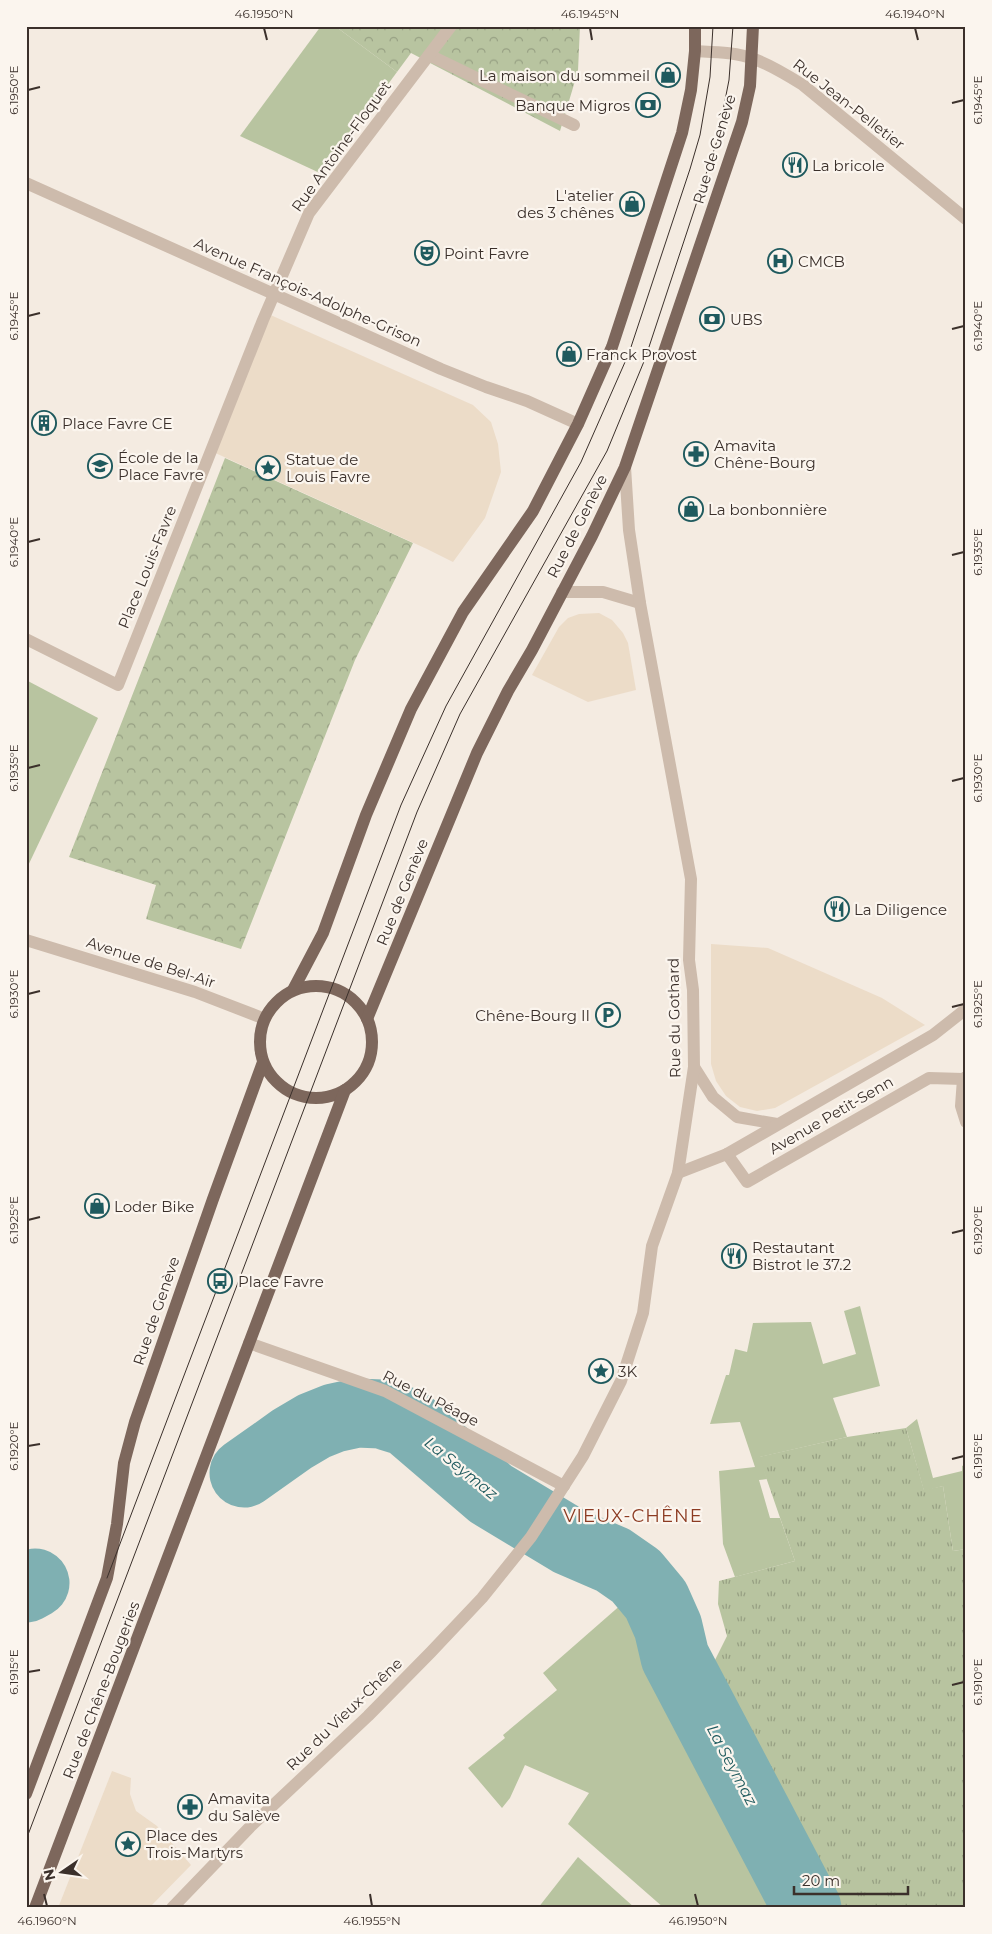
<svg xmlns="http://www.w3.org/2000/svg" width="992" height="1934" font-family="Montserrat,sans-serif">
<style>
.grass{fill:url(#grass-tufts)}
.forest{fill:url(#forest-crowns)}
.garden{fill:#b8c4a0}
.plaza{fill:#ecdcc8}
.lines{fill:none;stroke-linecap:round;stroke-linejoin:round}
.river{stroke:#7fb0b2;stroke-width:69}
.minor{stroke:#cdbbac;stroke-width:12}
.major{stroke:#7d675c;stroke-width:12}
.tram{stroke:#3b302b;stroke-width:1}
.ticks{fill:none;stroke:#3b302b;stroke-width:2}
.labels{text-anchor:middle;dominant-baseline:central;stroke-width:4.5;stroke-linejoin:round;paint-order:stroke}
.poi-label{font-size:15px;fill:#3b302b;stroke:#fbf5ee;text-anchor:start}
.street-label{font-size:15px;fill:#3b302b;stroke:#fbf5ee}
.water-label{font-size:16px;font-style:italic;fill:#1f5a5e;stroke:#fbf5ee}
.quarter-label{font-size:18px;letter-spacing:1px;fill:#8c3b22;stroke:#fbf5ee}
.neatline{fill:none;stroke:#3b302b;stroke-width:2}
.ticks-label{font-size:12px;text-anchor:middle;fill:#3b302b}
</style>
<defs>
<pattern id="grass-tufts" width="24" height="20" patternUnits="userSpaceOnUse" patternTransform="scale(1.25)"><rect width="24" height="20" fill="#b8c4a0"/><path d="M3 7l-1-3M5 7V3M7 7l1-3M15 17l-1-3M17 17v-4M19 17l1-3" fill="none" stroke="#97a083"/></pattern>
<pattern id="forest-crowns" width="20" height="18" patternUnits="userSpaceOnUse" patternTransform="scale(1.25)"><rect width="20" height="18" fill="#b8c4a0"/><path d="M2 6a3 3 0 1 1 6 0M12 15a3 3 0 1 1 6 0" fill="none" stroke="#97a083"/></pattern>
</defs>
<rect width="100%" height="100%" fill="#f4ebe1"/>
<polygon class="grass" points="906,1428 924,1490 943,1486 953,1551 966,1549 966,1908 836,1908 715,1660 727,1636 718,1604 719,1581 795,1561 759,1457 847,1437"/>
<g class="forest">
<polygon points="335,26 580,26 578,71 560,131 411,53 397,72"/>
<polygon points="225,458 413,543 355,660 241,949 146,919 156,885 69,857"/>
</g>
<g class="garden">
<polygon points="321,26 335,26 397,72 322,174 240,136"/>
<polygon points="26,680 98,718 26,870"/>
<polygon points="860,1306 880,1386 833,1398 847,1437 760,1457 767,1479 759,1480 770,1518 780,1518 795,1561 735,1577 723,1544 719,1471 755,1467 740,1422 710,1424 726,1375 729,1375 735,1349 747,1352 753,1323 811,1322 823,1364 856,1354 844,1311"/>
<polygon points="917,1419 933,1478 962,1471 962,1466 966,1464 966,1549 953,1551 943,1486 924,1491 906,1428"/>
<path d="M 623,1603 C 644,1622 655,1647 664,1673 L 779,1908 L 664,1908 L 568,1824 L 589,1793 L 525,1765 L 510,1798 L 502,1808 L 468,1768 L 505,1738 L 503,1735 L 557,1690 L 543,1673 Z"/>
<polygon points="578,1857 635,1908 538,1908"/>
</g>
<g class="plaza">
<polygon points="266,313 473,405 491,422 498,444 501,472 485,518 453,562 427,549 211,451"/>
<polygon points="599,613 612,620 623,633 628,643 636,690 588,702 532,675 559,627 568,618 579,614"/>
<polygon points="711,944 768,948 882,998 925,1025 775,1108 757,1111 740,1107 726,1096 716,1081 711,1064"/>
<polygon points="112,1771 131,1778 130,1794 136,1811 157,1826 191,1865 149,1908 58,1908"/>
</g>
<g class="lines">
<g class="river">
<polyline points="244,1473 292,1439 314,1426 334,1418 357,1413 381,1414 407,1422 491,1494 569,1541 613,1560 636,1576 656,1600 668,1627 675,1657 807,1908"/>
<polyline points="26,1588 35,1583"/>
</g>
<g class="minor">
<path d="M 695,51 C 713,52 736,52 754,59 C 771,65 787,75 803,85 L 966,219"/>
<polyline points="429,55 574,125"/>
<polyline points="26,183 441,369 486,387 527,401 578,424"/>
<polyline points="562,592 603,592 640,603"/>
<polyline points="26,639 118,685 263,320 309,213 451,26"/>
<polyline points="26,940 195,992 265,1019"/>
<polyline points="694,1067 713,1097 737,1117 777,1124"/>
<polyline points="963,1079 961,1106 966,1122"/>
<polyline points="727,1154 747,1182 929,1078 963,1079 966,1077"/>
<polyline points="678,1173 727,1154 933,1035 966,1009"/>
<polyline points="249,1343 385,1391 564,1486"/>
<polyline points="172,1908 250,1827 368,1716 431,1652 482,1598 531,1537 583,1456 621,1381 643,1313 652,1246 678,1173 694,1067 693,990 689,960 691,879 640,603 629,530 625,467"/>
</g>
<g class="major">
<circle cx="316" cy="1042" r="56"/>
<polyline points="293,990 323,933 366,815 411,709 463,612 533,511 578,424 612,347 682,133 691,90 695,51 695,26"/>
<polyline points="367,1019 477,753 508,691 532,650 592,536 625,467 742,122 750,86 753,26"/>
<polyline points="26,1794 107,1578 117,1524 124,1463 135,1422 213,1199 263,1062"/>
<polyline points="35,1908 345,1090"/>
</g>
<g class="tram">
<polyline points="107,1578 401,805 446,706 581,462 629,353 690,169 700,135 710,77 713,26"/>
<polyline points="26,1840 417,812 460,714 607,451 645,359 717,141 729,80 733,26"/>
</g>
</g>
<path class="ticks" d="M 264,28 L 267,40M 590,28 L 592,40M 915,28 L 918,40M 28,90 L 40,87M 952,103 L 964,100M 28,316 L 40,313M 952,329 L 964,326M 28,542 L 40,539M 952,555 L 964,552M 28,768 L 40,765M 952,781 L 964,778M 28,994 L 40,991M 952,1007 L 964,1004M 28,1220 L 40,1217M 952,1233 L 964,1230M 28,1446 L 40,1444M 952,1459 L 964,1456M 28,1672 L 40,1670M 952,1685 L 964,1682M 44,1894 L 47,1906M 370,1894 L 372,1906M 695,1894 L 698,1906"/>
<defs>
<symbol id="shop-ring" viewBox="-11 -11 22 22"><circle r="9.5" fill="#fbf5ee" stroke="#1f5a5e" stroke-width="1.5"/><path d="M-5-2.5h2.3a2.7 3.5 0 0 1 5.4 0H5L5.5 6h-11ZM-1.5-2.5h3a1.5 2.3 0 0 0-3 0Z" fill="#1f5a5e"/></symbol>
<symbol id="bank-ring" viewBox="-11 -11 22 22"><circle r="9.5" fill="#fbf5ee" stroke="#1f5a5e" stroke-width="1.5"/><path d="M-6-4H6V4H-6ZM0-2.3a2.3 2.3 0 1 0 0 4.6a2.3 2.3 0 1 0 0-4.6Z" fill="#1f5a5e"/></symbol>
<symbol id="restaurant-ring" viewBox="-11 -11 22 22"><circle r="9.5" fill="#fbf5ee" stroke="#1f5a5e" stroke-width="1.5"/><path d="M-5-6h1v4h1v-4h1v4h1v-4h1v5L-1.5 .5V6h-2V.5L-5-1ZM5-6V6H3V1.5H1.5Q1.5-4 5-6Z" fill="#1f5a5e"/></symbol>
<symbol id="theatre-ring" viewBox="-11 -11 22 22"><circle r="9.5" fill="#fbf5ee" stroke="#1f5a5e" stroke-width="1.5"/><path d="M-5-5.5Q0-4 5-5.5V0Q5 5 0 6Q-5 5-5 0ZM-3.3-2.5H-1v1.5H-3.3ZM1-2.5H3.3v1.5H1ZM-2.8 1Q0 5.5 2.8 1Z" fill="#1f5a5e"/></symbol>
<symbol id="hospital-ring" viewBox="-11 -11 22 22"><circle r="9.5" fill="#fbf5ee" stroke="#1f5a5e" stroke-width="1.5"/><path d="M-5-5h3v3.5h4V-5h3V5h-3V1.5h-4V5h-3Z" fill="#1f5a5e"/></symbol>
<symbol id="building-ring" viewBox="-11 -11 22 22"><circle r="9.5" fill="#fbf5ee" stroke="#1f5a5e" stroke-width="1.5"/><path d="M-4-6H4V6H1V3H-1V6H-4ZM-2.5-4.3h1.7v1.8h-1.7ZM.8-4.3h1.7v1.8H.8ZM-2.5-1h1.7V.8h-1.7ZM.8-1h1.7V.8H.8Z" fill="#1f5a5e"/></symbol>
<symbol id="pharmacy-ring" viewBox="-11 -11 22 22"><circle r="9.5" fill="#fbf5ee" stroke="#1f5a5e" stroke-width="1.5"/><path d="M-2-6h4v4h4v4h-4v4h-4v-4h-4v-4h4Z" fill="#1f5a5e"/></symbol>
<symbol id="school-ring" viewBox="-11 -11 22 22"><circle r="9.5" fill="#fbf5ee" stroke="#1f5a5e" stroke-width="1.5"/><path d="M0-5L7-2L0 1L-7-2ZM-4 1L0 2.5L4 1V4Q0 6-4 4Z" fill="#1f5a5e"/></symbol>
<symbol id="sight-ring" viewBox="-11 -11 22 22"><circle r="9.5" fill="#fbf5ee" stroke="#1f5a5e" stroke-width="1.5"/><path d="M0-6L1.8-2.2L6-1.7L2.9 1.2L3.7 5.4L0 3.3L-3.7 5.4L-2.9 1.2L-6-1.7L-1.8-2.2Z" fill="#1f5a5e"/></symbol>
<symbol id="parking-ring" viewBox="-11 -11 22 22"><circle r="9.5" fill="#fbf5ee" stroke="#1f5a5e" stroke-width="1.5"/><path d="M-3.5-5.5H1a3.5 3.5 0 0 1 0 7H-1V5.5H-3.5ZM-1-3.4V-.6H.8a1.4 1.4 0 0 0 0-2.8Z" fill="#1f5a5e"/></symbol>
<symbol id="bus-ring" viewBox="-11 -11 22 22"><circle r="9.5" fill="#fbf5ee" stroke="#1f5a5e" stroke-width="1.5"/><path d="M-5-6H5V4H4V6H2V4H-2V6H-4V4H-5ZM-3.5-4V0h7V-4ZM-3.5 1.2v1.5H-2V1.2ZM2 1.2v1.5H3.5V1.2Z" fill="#1f5a5e"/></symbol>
</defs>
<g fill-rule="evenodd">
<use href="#shop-ring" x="654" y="61" width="28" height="28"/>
<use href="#bank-ring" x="634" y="91" width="28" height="28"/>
<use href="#restaurant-ring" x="781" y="151" width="28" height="28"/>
<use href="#shop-ring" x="618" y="190" width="28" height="28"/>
<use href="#theatre-ring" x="413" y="239" width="28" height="28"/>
<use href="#hospital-ring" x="766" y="247" width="28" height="28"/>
<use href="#bank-ring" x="698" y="305" width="28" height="28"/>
<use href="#shop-ring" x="555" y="340" width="28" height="28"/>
<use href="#building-ring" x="30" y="409" width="28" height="28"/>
<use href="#pharmacy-ring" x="682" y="440" width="28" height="28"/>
<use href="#school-ring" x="86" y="452" width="28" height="28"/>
<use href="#sight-ring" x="254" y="454" width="28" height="28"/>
<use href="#shop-ring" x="677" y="495" width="28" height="28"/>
<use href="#restaurant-ring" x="823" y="895" width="28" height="28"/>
<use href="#parking-ring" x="594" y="1001" width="28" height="28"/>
<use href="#shop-ring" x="83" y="1192" width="28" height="28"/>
<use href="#restaurant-ring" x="720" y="1242" width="28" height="28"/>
<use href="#bus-ring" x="206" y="1267" width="28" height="28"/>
<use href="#sight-ring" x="587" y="1357" width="28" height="28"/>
<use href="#pharmacy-ring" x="176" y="1793" width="28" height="28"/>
<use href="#sight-ring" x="114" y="1830" width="28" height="28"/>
</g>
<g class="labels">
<g class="poi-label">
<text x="650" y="75" text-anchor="end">La maison du sommeil</text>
<text x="630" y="105" text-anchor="end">Banque Migros</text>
<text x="812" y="165">La bricole</text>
<text x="614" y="195" text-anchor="end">L'atelier<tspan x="614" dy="17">des 3 chênes</tspan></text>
<text x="444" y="253">Point Favre</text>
<text x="798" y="261">CMCB</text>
<text x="730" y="319">UBS</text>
<text x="586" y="354">Franck Provost</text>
<text x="62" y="423">Place Favre CE</text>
<text x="714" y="445">Amavita<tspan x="714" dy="17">Chêne-Bourg</tspan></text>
<text x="118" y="457">École de la<tspan x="118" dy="17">Place Favre</tspan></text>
<text x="286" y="459">Statue de<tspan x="286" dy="17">Louis Favre</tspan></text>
<text x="708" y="509">La bonbonnière</text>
<text x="854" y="909">La Diligence</text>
<text x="590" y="1015" text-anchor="end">Chêne-Bourg II</text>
<text x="114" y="1206">Loder Bike</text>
<text x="752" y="1247">Restautant<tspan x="752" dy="17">Bistrot le 37.2</tspan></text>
<text x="238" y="1281">Place Favre</text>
<text x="618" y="1371">3K</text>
<text x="208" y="1798">Amavita<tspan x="208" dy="17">du Salève</tspan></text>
<text x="146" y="1835">Place des<tspan x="146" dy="17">Trois-Martyrs</tspan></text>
</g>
<g class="street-label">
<text transform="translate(849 104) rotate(38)">Rue Jean-Pelletier</text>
<text transform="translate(341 146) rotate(-54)">Rue Antoine-Floquet</text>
<text transform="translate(714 149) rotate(-73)">Rue de Genève</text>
<text transform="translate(308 292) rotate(24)">Avenue François-Adolphe-Grison</text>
<text transform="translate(577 526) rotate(-63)">Rue de Genève</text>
<text transform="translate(147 567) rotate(-68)">Place Louis-Favre</text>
<text transform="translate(402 892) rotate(-68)">Rue de Genève</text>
<text transform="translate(151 962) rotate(18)">Avenue de Bel-Air</text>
<text transform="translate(674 1018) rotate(-91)">Rue du Gothard</text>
<text transform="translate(831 1115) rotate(-30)">Avenue Petit-Senn</text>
<text transform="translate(156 1311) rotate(-71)">Rue de Genève</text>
<text transform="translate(431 1398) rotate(27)">Rue du Péage</text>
<text transform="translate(101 1690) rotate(-69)">Rue de Chêne-Bougeries</text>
<text transform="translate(344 1714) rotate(-44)">Rue du Vieux-Chêne</text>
</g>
<g class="water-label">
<text transform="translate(461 1468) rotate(39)">La Seymaz</text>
<text transform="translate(732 1765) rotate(62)">La Seymaz</text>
</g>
<g class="quarter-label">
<text x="633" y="1516">VIEUX-CHÊNE</text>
</g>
</g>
<rect width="992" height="1934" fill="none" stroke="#fbf5ee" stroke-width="55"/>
<g transform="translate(62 1872) rotate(257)" stroke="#fbf5ee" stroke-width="4" paint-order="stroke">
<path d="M0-4L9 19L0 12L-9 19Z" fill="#3b302b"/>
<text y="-8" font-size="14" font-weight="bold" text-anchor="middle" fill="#3b302b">N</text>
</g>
<path d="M794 1886v8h114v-8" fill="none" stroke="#3b302b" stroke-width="2.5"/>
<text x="802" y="1886" font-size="15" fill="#3b302b" stroke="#fbf5ee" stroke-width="4" paint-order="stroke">20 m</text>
<rect x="28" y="28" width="936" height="1878" class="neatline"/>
<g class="ticks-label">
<text x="264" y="18">46.1950°N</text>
<text x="590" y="18">46.1945°N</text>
<text x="915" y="18">46.1940°N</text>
<text transform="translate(14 90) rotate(-90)" y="4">6.1950°E</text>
<text transform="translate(978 100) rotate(-90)" y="4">6.1945°E</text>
<text transform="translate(14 316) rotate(-90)" y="4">6.1945°E</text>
<text transform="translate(978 326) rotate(-90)" y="4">6.1940°E</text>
<text transform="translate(14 542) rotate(-90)" y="4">6.1940°E</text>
<text transform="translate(978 552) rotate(-90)" y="4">6.1935°E</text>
<text transform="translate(14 768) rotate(-90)" y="4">6.1935°E</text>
<text transform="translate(978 778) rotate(-90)" y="4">6.1930°E</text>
<text transform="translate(14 994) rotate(-90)" y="4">6.1930°E</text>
<text transform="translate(978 1004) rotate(-90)" y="4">6.1925°E</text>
<text transform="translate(14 1220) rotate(-90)" y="4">6.1925°E</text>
<text transform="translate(978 1230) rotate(-90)" y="4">6.1920°E</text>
<text transform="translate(14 1446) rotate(-90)" y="4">6.1920°E</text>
<text transform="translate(978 1456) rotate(-90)" y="4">6.1915°E</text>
<text transform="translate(14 1672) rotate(-90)" y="4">6.1915°E</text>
<text transform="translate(978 1682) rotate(-90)" y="4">6.1910°E</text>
<text x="47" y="1925">46.1960°N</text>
<text x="372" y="1925">46.1955°N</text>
<text x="698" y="1925">46.1950°N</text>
</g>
</svg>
